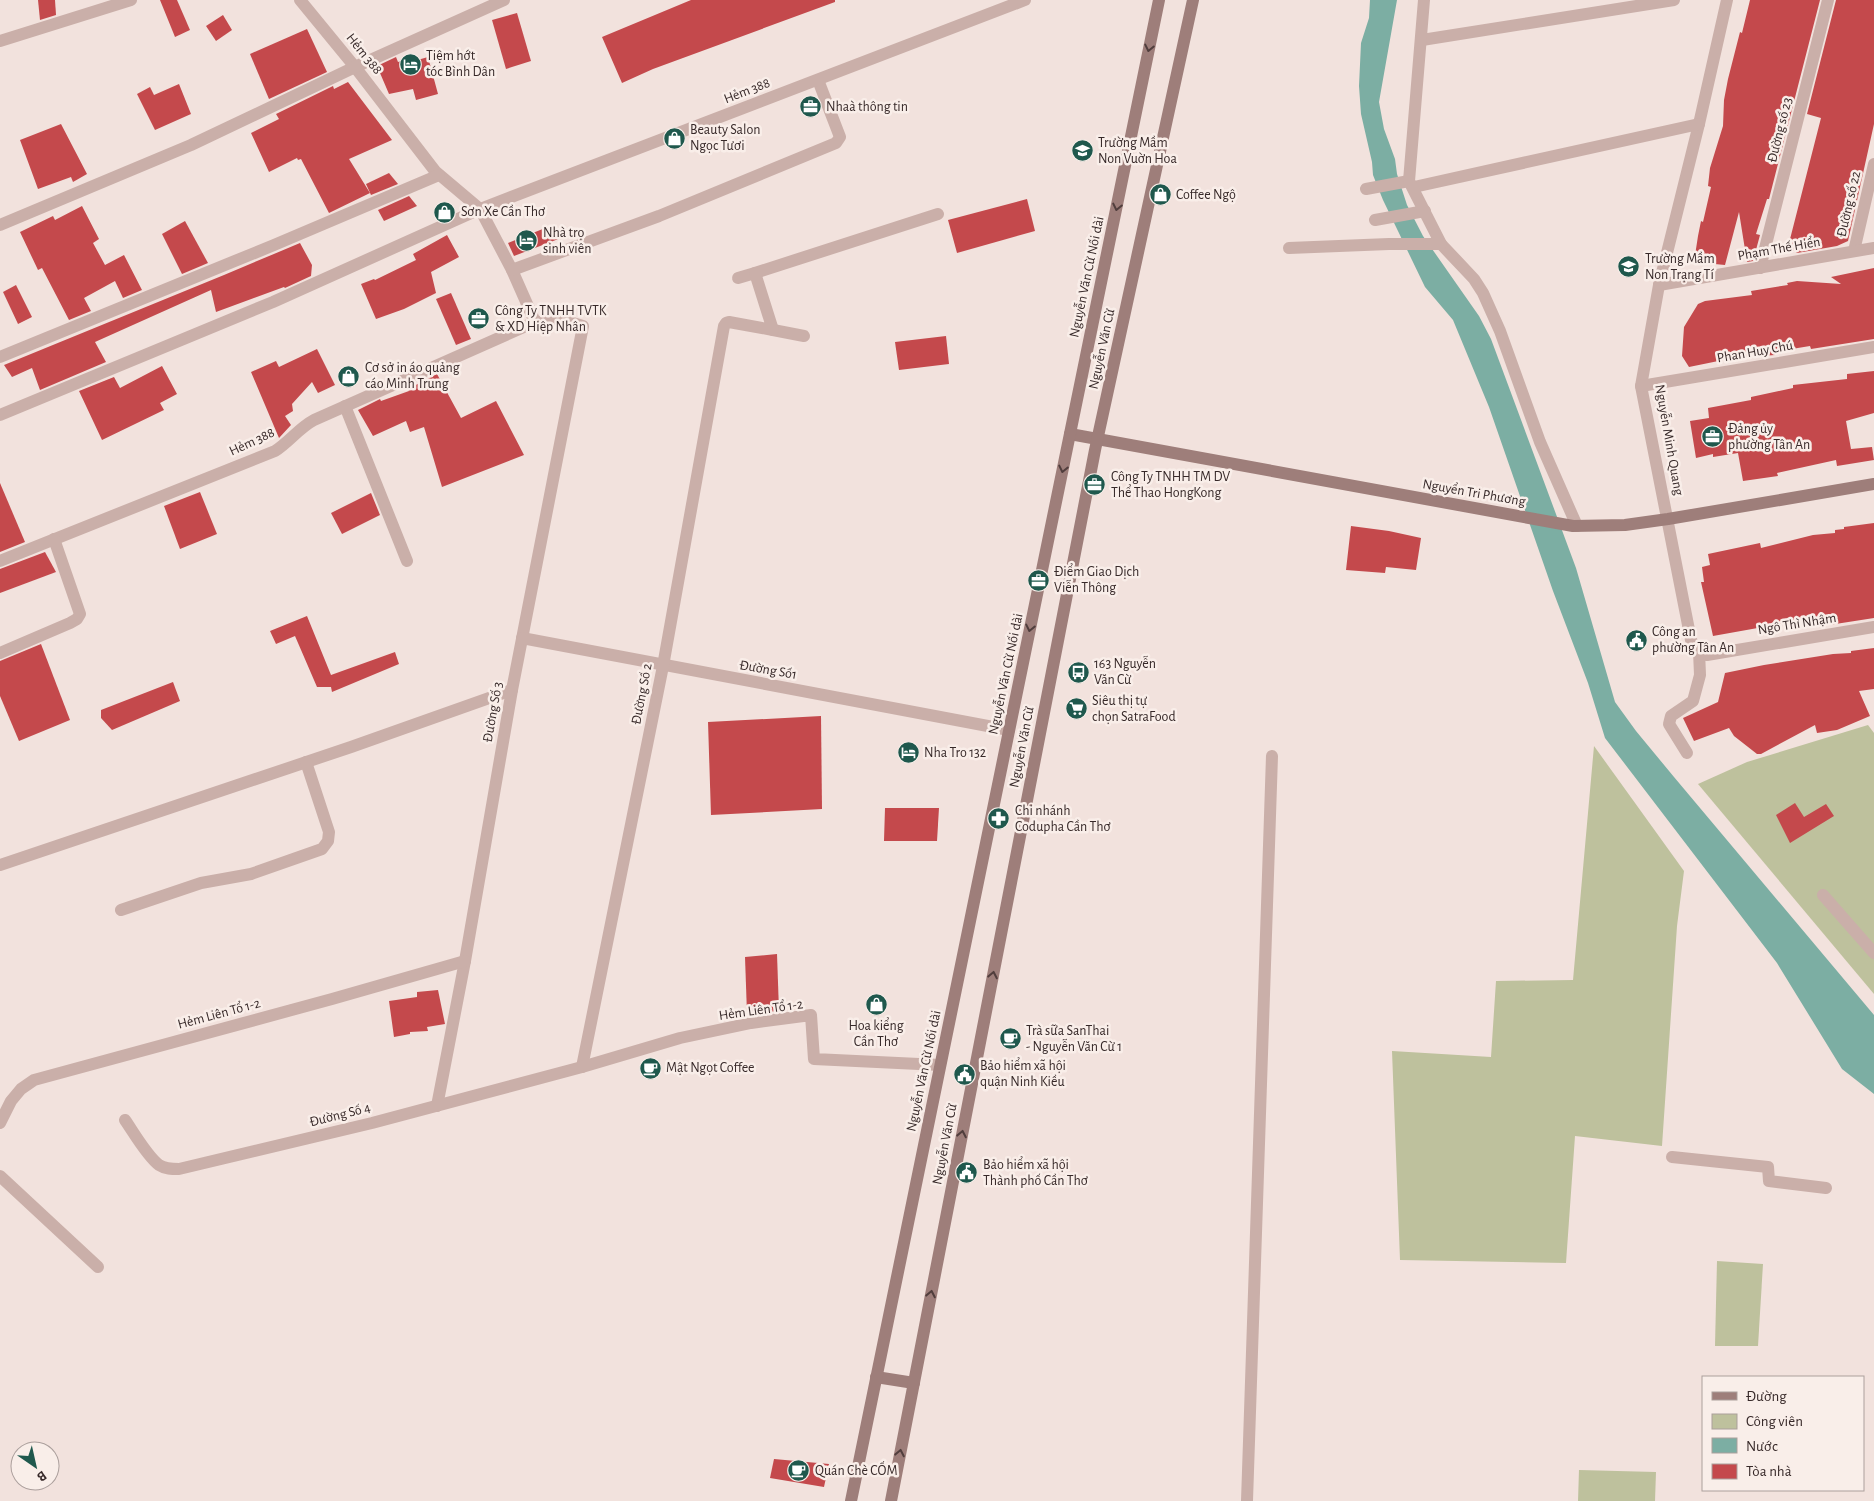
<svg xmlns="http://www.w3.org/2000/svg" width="1874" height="1501" font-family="'Alegreya Sans',sans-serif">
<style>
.green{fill:#bec19d}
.water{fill:#7caea3}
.building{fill:#c4494c}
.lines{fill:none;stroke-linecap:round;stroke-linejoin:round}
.street{stroke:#caafa9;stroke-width:12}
.secondary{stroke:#9e7e7a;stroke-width:12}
.oneway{stroke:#513e3d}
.labels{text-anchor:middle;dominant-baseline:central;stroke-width:5;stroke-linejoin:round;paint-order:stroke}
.street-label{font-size:14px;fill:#372929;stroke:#f9eee9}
.poi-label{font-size:14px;fill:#372929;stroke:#f9eee9;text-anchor:start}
</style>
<rect width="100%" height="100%" fill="#f2e2dd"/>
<g class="green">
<polygon points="1868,725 1874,733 1874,994 1698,784 1747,762"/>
<polygon points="1594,746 1684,871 1677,926 1662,1146 1575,1136 1566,1263 1400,1260 1392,1051 1491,1057 1496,981 1573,980"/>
<polygon points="1717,1261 1763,1264 1758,1346 1715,1346"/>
<polygon points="1579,1470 1656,1472 1655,1501 1578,1501"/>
</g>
<polygon class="water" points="1370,0 1397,0 1379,102 1384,129 1395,159 1397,174 1407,205 1423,236 1479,316 1491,339 1576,568 1615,702 1636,731 1674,777 1874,1015 1874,1094 1842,1069 1777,963 1605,738 1588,683 1553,591 1489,407 1453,320 1425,287 1383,200 1373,175 1372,162 1361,114 1359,86 1361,43 1369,18"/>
<g class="building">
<polygon points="38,0 55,0 56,15 40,20"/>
<polygon points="160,0 177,0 190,30 175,37"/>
<polygon points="691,0 835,0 835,2 653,69 622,83 602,37"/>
<polygon points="1750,0 1820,0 1769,199 1767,199 1756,234 1760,235 1753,261 1747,262 1739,212 1725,265 1694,262 1698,236 1701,221 1703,222 1711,187 1708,186 1710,168 1723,126 1724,100 1728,79 1740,32 1742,33"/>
<polygon points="1836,0 1874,0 1874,124 1848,241 1837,246 1797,253 1788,247 1821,118 1807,114"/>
<polygon points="517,13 531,61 506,69 492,20"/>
<polygon points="223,15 232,30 216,41 206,26"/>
<polygon points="307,29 327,72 269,99 250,54"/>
<polygon points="396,57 398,62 413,57 414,61 428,57 438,94 416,100 413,89 389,94 377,66"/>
<polygon points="348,82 392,140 349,159 370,193 329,213 301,159 298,160 297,158 269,172 251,133 279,119 276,114 333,86 334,89"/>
<polygon points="179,84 191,114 155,130 137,94 150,87 154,95"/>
<polygon points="61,124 87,174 73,182 71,177 38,189 20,140"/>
<polygon points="389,173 398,184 371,195 366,184"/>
<polygon points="409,196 417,206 384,221 378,210"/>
<polygon points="1027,199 1035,231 957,253 948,220"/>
<polygon points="82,206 99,239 93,243 105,265 124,255 142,290 123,298 115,281 84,298 91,311 69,320 42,268 38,270 20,232 53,216 55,220"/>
<polygon points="185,221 208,263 182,274 162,234"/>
<polygon points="555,224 561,238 514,256 508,243"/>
<polygon points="447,235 459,257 431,272 436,293 404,309 376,319 361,284 374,279 375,280 416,260 413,254"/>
<polygon points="300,243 312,265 311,276 285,288 284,287 216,312 211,290 95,342 106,362 40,390 32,368 12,377 4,365 224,275"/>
<polygon points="1874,268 1874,339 1811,349 1810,346 1774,352 1775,355 1733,358 1689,367 1682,356 1684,327 1698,304 1705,301 1752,295 1751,291 1788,285 1787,283 1797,281 1841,284 1831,277"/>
<polygon points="16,285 32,317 18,324 3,292"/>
<polygon points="451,293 471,339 456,345 436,299"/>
<polygon points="946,336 949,364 899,370 895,342"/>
<polygon points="317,349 335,385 318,393 312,382 292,404 293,411 285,416 291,425 279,438 251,372 276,361 279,367"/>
<polygon points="162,366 177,394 160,403 164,410 102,440 79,391 114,377 120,388"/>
<polygon points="1874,371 1874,413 1846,421 1851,449 1872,447 1874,460 1837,466 1836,460 1777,473 1778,476 1743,481 1738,453 1713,457 1713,454 1696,458 1690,421 1709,418 1708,408 1751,400 1751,397 1793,388 1793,385 1847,379 1847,374"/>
<polygon points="437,374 461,418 496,401 524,455 442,487 424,427 410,432 406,421 373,436 358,410 380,399 381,401 409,391 408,389"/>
<polygon points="0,483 25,542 0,552"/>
<polygon points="200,492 217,534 180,549 164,506"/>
<polygon points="371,493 380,515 342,534 331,513"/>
<polygon points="1874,523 1874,618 1829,625 1828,621 1803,624 1802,620 1713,636 1701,582 1704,582 1702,567 1710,565 1708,554 1760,543 1761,548 1813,535 1835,533 1835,530 1844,529 1844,527"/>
<polygon points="1351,526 1389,531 1421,538 1416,570 1386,567 1385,573 1346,570"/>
<polygon points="45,552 56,572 0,593 0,569"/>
<polygon points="307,616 331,675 395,652 399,664 332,692 331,687 317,687 295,636 276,644 270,631"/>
<polygon points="41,644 70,720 19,741 0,696 0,661"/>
<polygon points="1874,648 1874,689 1859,691 1870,716 1837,730 1817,733 1815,725 1761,754 1757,754 1734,736 1729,728 1694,741 1683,718 1718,702 1725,673 1764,665 1833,654 1851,653 1851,651"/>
<polygon points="173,682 180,701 112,730 101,718 101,710"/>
<polygon points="821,716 822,809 711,815 708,722"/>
<polygon points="1795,803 1804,817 1826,804 1834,816 1790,843 1776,815"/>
<polygon points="885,808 939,808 937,841 884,841"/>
<polygon points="777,954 779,1011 747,1014 745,957"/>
<polygon points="438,990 445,1024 427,1027 428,1031 410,1032 410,1034 394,1037 389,1001 417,997 417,992"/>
<polygon points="774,1459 829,1464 824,1487 770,1478"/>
</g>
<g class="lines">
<g class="street">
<polyline points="300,0 355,67 435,171 480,209 512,270 535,322"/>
<polyline points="1727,0 1699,124 1659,285 1641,386 1691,640 1696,650 1707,655 1874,627"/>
<polyline points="1422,40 1674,0"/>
<polyline points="0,41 131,0"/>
<polyline points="1414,187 1699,124"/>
<polyline points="1366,189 1409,181"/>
<polyline points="1375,220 1425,211"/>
<polyline points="0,225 191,145 355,67 504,0"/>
<polyline points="1441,244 1474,279 1483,293 1500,331 1540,442 1577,526"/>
<polyline points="1289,248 1389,244 1441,244 1409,181 1424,0"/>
<polyline points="1854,251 1874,164"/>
<polyline points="1760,268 1828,0"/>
<polyline points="512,270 659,216 836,143 840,137 818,80"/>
<polyline points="738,278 755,273"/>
<polyline points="1659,285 1874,248"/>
<polyline points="773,330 804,336"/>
<polyline points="0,357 274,245 439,175"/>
<polyline points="1641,386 1874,347"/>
<polyline points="345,406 407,561"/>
<polyline points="0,415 273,302 480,209 1025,0"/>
<path d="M 0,561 L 275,451 C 289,442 299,428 314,420 L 535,322 L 566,321 L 583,326 L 512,690 L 465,961 L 437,1106"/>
<polyline points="522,638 1009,730"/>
<polyline points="0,653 70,623 77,619 80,614 54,539"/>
<polyline points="1687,753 1669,724 1671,716 1693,701 1700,675 1699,651"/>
<polyline points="0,865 351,747 512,690"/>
<polyline points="1823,895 1874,953"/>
<polyline points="121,910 201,883 251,874 322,849 328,841 329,832 306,762"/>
<polyline points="582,1067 663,666 724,326 726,323 729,322 773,330 755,273 938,214"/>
<path d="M 125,1120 C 134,1133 147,1156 159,1165 C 165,1169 172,1169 179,1169 L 372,1123 L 582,1067 L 680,1038 L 751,1023 L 811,1015 L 814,1059 L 940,1065"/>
<polyline points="0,1123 11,1101 21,1089 34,1080 332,999 465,961"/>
<polyline points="1672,1157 1768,1167 1769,1181 1826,1188"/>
<polyline points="0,1176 98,1267"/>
<polyline points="1247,1501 1272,756"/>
</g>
<g class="secondary">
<polyline points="1070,434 1573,526 1625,525 1668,519 1874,484"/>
<polyline points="876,1377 914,1383"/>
<polyline points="851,1501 1159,0"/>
<polyline points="891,1501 1095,450 1193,0"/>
</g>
</g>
<defs><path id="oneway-chevron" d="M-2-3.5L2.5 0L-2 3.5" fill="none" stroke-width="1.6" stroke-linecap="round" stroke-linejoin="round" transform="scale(1.25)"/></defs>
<g class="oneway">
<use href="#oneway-chevron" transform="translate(1149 48) rotate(102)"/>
<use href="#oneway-chevron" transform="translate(1117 207) rotate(102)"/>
<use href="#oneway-chevron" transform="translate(1063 469) rotate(102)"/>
<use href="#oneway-chevron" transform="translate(1030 628) rotate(102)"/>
<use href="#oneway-chevron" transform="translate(993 975) rotate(-79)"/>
<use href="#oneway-chevron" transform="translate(962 1134) rotate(-79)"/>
<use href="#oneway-chevron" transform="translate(931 1294) rotate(-79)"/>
<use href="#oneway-chevron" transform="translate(900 1453) rotate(-79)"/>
</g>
<defs>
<symbol id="hotel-disc" viewBox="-11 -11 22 22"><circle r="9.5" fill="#1f584d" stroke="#f9eee9"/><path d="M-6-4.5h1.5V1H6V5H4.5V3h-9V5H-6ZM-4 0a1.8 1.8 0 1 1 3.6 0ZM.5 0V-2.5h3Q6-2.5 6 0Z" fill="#fff"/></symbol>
<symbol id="office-disc" viewBox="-11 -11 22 22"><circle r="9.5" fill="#1f584d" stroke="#f9eee9"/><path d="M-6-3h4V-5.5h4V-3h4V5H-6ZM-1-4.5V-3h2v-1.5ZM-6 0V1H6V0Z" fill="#fff"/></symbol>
<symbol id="shop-disc" viewBox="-11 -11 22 22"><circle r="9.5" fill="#1f584d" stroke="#f9eee9"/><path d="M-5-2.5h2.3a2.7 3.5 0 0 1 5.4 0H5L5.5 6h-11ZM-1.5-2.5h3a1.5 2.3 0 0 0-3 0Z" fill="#fff"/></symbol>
<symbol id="school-disc" viewBox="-11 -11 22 22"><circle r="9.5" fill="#1f584d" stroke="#f9eee9"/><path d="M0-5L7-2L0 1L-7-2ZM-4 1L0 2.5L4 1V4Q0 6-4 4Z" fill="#fff"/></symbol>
<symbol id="civic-disc" viewBox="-11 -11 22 22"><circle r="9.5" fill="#1f584d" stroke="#f9eee9"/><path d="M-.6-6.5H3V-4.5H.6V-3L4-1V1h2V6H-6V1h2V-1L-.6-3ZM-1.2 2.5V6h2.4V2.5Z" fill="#fff"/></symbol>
<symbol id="bus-disc" viewBox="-11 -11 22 22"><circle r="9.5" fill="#1f584d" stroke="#f9eee9"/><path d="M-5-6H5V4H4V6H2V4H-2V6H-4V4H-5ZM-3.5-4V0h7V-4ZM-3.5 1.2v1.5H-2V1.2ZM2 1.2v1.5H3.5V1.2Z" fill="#fff"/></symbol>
<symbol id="supermarket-disc" viewBox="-11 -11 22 22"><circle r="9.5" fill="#1f584d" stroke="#f9eee9"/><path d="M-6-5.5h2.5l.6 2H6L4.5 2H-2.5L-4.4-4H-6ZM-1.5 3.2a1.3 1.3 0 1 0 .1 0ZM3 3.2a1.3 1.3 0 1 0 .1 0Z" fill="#fff"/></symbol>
<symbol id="pharmacy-disc" viewBox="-11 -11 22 22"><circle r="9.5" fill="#1f584d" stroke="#f9eee9"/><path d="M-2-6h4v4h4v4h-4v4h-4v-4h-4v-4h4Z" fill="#fff"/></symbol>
<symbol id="cafe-disc" viewBox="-11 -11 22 22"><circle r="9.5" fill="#1f584d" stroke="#f9eee9"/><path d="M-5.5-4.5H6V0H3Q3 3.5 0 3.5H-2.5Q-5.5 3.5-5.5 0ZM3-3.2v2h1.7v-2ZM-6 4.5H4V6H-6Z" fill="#fff"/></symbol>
</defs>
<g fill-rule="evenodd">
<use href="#hotel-disc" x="398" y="52" width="25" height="25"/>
<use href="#office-disc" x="798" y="94" width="25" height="25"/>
<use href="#shop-disc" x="662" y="126" width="25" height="25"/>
<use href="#school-disc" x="1070" y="138" width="25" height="25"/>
<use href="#shop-disc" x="1148" y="182" width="25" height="25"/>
<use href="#shop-disc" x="432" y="200" width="25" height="25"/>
<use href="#hotel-disc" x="514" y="228" width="25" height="25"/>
<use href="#school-disc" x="1616" y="254" width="25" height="25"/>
<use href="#office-disc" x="466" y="306" width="25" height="25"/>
<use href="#shop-disc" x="336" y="364" width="25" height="25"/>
<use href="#office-disc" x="1700" y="424" width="25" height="25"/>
<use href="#office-disc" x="1082" y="472" width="25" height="25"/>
<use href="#office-disc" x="1026" y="568" width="25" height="25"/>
<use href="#civic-disc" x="1624" y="628" width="25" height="25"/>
<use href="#bus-disc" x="1066" y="660" width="25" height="25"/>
<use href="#supermarket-disc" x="1064" y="696" width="25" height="25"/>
<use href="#hotel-disc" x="896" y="740" width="25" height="25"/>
<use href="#pharmacy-disc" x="986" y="806" width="25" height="25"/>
<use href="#shop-disc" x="864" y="992" width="25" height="25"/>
<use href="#cafe-disc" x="998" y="1026" width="25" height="25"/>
<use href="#cafe-disc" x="638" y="1056" width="25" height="25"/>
<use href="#civic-disc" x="952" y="1062" width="25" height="25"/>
<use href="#civic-disc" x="954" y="1160" width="25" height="25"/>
<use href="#cafe-disc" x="786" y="1458" width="25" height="25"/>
</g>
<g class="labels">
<g class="street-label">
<text transform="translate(364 54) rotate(51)">Hẻm 388</text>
<text transform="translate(747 91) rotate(-21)">Hẻm 388</text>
<text transform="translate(1780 130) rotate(-76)">Đường số 23</text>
<text transform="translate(1849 204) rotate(-77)">Đường số 22</text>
<text transform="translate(1779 249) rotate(-10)">Phạm Thế Hiển</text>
<text transform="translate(1087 277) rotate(-78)">Nguyễn Văn Cừ Nối dài</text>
<text transform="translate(1102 349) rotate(-78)">Nguyễn Văn Cừ</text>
<text transform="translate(1755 352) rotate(-10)">Phan Huy Chú</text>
<text transform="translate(1669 440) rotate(80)">Nguyễn Minh Quang</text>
<text transform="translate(252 442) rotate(-25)">Hẻm 388</text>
<text transform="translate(1474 493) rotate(10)">Nguyển Tri Phương</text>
<text transform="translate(1797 624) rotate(-9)">Ngô Thì Nhậm</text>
<text transform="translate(768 670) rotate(10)">Đường Số1</text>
<text transform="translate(1006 674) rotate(-78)">Nguyễn Văn Cừ Nối dài</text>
<text transform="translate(642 694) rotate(-79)">Đường Số 2</text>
<text transform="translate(493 712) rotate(-80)">Đường Số 3</text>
<text transform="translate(1022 747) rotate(-79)">Nguyễn Văn Cừ</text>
<text transform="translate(761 1010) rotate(-8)">Hẻm Liên Tổ 1-2</text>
<text transform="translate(219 1014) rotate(-15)">Hẻm Liên Tổ 1-2</text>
<text transform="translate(924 1071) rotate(-78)">Nguyễn Văn Cừ Nối dài</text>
<text transform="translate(340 1115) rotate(-14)">Đường Số 4</text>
<text transform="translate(945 1144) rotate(-79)">Nguyễn Văn Cừ</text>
</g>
<g class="poi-label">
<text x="426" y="56">Tiệm hớt<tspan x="426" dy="16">tóc Bình Dân</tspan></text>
<text x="826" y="107">Nhaà thông tin</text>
<text x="690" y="130">Beauty Salon<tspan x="690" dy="16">Ngọc Tươi</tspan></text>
<text x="1098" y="143">Trường Mầm<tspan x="1098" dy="16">Non Vuờn Hoa</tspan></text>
<text x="1176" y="195">Coffee Ngộ</text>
<text x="461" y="212">Sơn Xe Cần Thơ</text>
<text x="543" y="233">Nhà trọ<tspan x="543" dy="16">sinh viên</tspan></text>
<text x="1645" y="259">Trường Mầm<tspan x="1645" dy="16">Non Trạng Tí</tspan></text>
<text x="495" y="311">Công Ty TNHH TVTK<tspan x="495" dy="16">&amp; XD Hiệp Nhân</tspan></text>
<text x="365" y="368">Cơ sở in áo quảng<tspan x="365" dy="16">cáo Minh Trung</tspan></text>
<text x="1728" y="429">Đảng ủy<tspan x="1728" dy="16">phường Tân An</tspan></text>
<text x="1111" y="477">Công Ty TNHH TM DV<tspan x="1111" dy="16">Thể Thao HongKong</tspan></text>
<text x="1054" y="572">Điểm Giao Dịch<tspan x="1054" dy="16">Viễn Thông</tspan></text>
<text x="1652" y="632">Công an<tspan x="1652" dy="16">phường Tân An</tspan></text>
<text x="1094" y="664">163 Nguyễn<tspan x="1094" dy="16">Văn Cừ</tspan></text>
<text x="1092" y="701">Siêu thị tự<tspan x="1092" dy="16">chọn SatraFood</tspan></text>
<text x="924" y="753">Nha Tro 132</text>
<text x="1015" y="811">Chi nhánh<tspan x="1015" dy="16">Codupha Cần Thơ</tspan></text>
<text x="876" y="1026" text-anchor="middle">Hoa kiểng<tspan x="876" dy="16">Cần Thơ</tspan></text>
<text x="1026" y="1031">Trà sữa SanThai<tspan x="1026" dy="16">- Nguyễn Văn Cừ 1</tspan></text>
<text x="980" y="1066">Bảo hiểm xã hội<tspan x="980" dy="16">quận Ninh Kiều</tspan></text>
<text x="666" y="1068">Mật Ngọt Coffee</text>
<text x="983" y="1165">Bảo hiểm xã hội<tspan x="983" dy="16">Thành phố Cần Thơ</tspan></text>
<text x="815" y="1471">Quán Chè CỐM</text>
</g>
</g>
<rect x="1702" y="1376" width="162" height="115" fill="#f9eee9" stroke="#ab9f9c"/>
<rect x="1712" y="1392" width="25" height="8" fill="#9e7e7a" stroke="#ab9f9c"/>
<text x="1746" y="1401" font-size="15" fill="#372929">Đường</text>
<rect x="1712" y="1414" width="25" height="15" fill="#bec19d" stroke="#ab9f9c"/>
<text x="1746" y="1426" font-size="15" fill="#372929">Công viên</text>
<rect x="1712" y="1438" width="25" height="15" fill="#7caea3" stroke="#ab9f9c"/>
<text x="1746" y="1451" font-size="15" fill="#372929">Nước</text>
<rect x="1712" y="1464" width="25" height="15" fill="#c4494c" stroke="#ab9f9c"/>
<text x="1746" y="1476" font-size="15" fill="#372929">Tòa nhà</text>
<g transform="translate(35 1466) rotate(146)"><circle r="24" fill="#f9eee9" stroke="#ab9f9c"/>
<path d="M0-4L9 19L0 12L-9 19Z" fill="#1f584d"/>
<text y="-8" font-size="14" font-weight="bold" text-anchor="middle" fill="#372929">B</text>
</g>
</svg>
